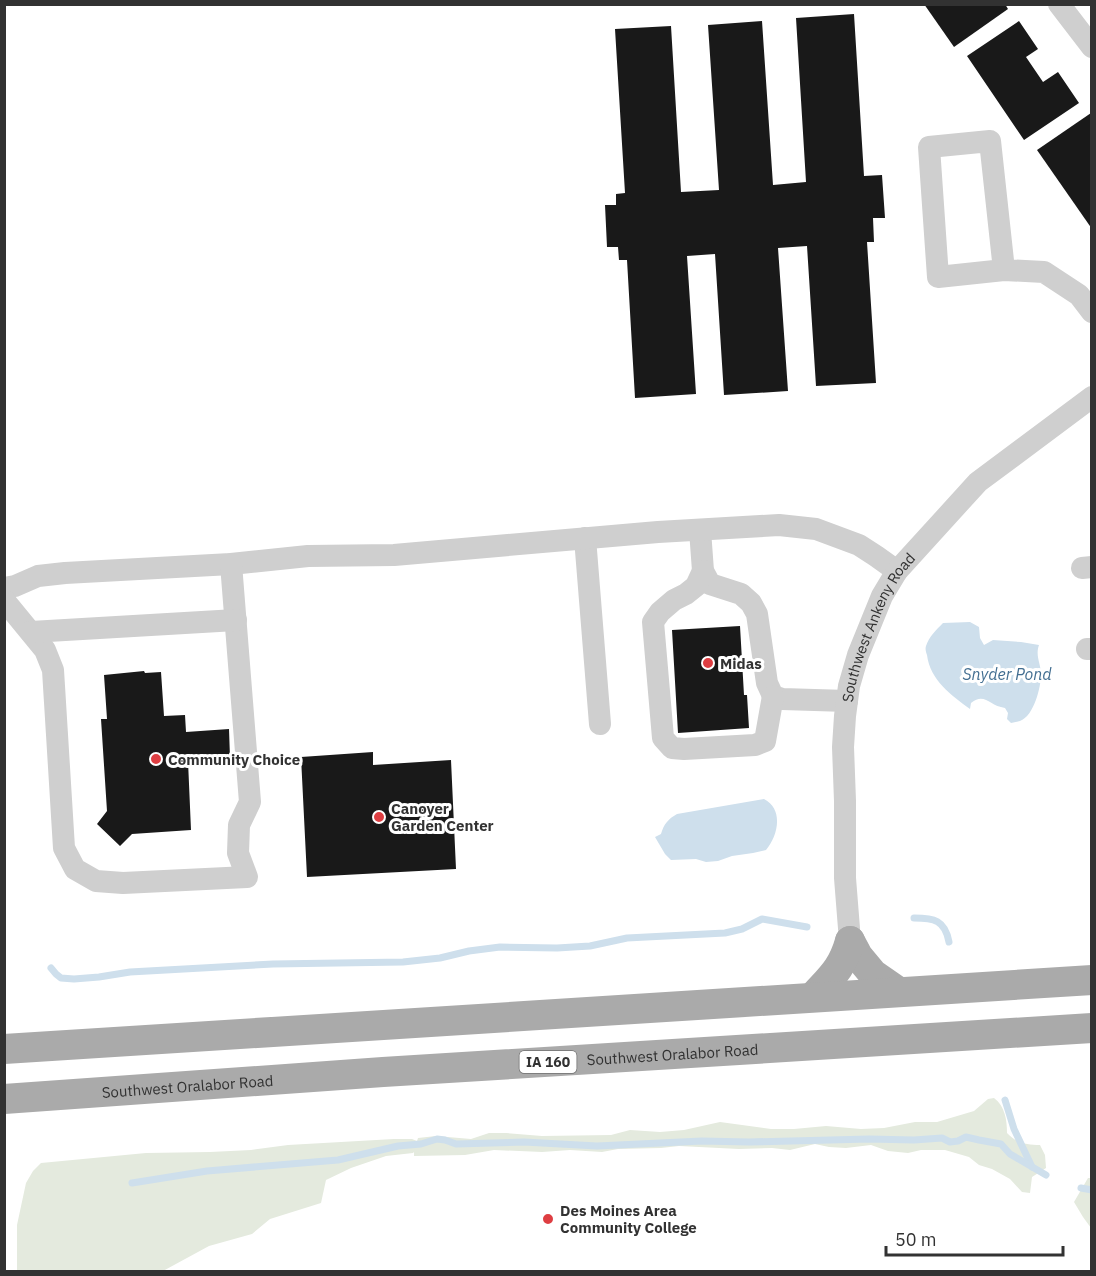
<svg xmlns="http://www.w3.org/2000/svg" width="1096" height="1276" font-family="'IBM Plex Sans',sans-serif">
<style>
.green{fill:#e4eade}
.water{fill:#cedfec}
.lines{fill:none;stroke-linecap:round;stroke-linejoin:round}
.stream{stroke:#cedfec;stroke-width:7}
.building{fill:#191919}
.minor{stroke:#cfcfcf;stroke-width:22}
.major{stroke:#aaa;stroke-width:30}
.poi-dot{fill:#de3e42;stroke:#fff;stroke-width:2}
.labels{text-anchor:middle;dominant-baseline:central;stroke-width:6;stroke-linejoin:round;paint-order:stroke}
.shield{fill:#fff;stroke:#707070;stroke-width:1.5}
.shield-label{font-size:14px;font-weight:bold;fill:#323232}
.street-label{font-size:15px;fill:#323232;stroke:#fff}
.poi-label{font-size:15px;font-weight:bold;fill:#323232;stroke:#fff;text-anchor:start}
.water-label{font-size:16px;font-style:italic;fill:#426e91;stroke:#fff}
</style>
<rect width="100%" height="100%" fill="#fff"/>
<g class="green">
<path d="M 994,1098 C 1005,1106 1007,1120 1007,1133 C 1016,1143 1027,1145 1040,1145 L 1045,1155 L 1046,1168 L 1032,1177 L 1030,1193 L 1022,1192 L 1010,1179 L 992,1169 L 979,1165 L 969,1157 L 945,1150 L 921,1150 L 908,1153 L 888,1151 L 871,1145 L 846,1148 L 829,1147 L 815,1144 L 790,1150 L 772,1148 L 739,1149 L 679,1146 L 661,1148 L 618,1149 L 602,1152 L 570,1150 L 542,1152 L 494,1150 L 465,1155 L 414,1156 L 414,1152 L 413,1153 L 386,1156 L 351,1168 L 326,1180 L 321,1203 L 270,1219 L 252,1234 L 209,1246 L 163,1271 L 17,1271 L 17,1225 L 26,1183 L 33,1171 L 41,1163 L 146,1153 L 210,1152 L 251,1150 L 288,1145 L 394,1139 L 412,1139 L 417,1141 L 418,1138 L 436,1136 L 471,1139 L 489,1133 L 506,1133 L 542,1136 L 611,1135 L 630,1130 L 660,1132 L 684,1130 L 720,1122 L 771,1129 L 794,1129 L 826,1126 L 861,1129 L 884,1128 L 915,1122 L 937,1122 L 974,1111 L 988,1099 Z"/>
<polygon points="1088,1178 1091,1178 1091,1228 1083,1217 1074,1202"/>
</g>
<g class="water">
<path d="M 970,622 L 979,627 L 980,638 L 984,645 L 993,640 L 1021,642 L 1039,645 C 1035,656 1041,664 1041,674 C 1041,687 1034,716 1020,721 C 1017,722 1014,722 1011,723 L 1007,719 L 1008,713 L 1005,708 C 989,706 985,692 971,703 L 970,709 C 952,696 930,680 927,655 C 926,652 925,649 926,646 C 929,637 936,630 943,623 Z"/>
<path d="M 764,799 C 784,809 778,836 766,850 L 753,853 L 732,856 L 718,861 L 706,862 L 696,859 L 671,860 L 665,854 L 655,837 L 661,834 C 664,824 668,819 677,814 Z"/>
</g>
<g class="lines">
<g class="stream">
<path d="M 914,918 C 934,918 945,920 949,942"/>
<polyline points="51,968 56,974 61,978 74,979 99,977 130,972 273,964 403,962 440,958 469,951 500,947 557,948 590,946 627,938 725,933 742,929 762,919 807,927"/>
<polyline points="1005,1100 1014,1129 1032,1167"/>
<polyline points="132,1183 207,1171 338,1160 398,1146 421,1144 437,1139 445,1140 456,1144 524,1142 597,1146 702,1141 749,1142 869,1139 914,1140 942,1138 950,1142 958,1141 966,1137 979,1140 1001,1144 1010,1154 1046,1175"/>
<polyline points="1081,1188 1092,1190"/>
</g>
</g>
<g class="building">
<polygon points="924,4 1005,4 1008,9 954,47"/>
<polygon points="854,14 864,176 882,175 885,218 873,218 874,242 867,242 876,383 816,386 807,246 778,248 788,391 724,395 715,254 687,256 696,394 635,398 627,260 619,260 618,247 607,247 605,205 616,205 616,194 625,193 615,29 671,26 681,192 719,190 708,25 762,21 773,185 806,182 796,18"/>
<polygon points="1019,21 1038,49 1026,57 1043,82 1058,72 1079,103 1024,140 967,56"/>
<polygon points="1091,113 1092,114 1092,229 1037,150"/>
<polygon points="740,626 744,695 747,695 749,728 678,733 672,630"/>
<polygon points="144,671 145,673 161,672 164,716 185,715 186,732 229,729 230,758 188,761 191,830 132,834 120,846 97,824 107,811 101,719 107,719 104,675"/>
<polygon points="373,752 373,765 451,760 456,869 307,877 301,757"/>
</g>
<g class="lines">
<g class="minor">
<polyline points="1059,4 1092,47"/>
<polyline points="1004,270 990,141 929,147 938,277 1004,270 1044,272 1079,295 1092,312"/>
<polyline points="700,530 703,571 710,584 741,594 751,603 757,614 767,683 773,696 782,699 847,701"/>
<polyline points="585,538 600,724"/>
<polyline points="1082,568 1092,567"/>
<polyline points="703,571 696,586 686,594 674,600 660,612 653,622 663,738 672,748 684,749 755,745 765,741 773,696"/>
<polyline points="4,588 15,586 38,576 65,573 231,564 308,556 394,555 658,532 779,525 816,529 859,545 876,556 897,571"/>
<polyline points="4,600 45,650 53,670 64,848 75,869 96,881 123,883 247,877 238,853 239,825 250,802 231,564"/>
<polyline points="31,632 236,620"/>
<polyline points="1087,649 1092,649"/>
<path id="s1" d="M 850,941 L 845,878 L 845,801 L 843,747 L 845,716 L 849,686 L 858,655 L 882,596 L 897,571 L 978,482 L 1092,397"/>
</g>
<g class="major">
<polyline points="850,941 858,956 873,974 899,992"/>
<path d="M 813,997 C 831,977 842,969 850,941"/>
<polyline points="4,1049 1092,980"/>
<path id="s2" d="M 4,1099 L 383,1072 L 1092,1028"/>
</g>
</g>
<g class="poi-dot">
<circle cx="708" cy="663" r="6"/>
<circle cx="156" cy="759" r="6"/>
<circle cx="379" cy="817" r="6"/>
<circle cx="548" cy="1219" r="6"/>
</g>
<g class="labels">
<rect class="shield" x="519.5" y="1051" width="57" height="22" rx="4.5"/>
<g class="shield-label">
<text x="548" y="1062">IA 160</text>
</g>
<g class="street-label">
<text stroke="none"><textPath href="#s1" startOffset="321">Southwest Ankeny Road</textPath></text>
<text stroke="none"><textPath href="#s2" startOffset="670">Southwest Oralabor Road</textPath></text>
<text stroke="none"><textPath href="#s2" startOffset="184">Southwest Oralabor Road</textPath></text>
</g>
<g class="poi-label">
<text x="720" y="663">Midas</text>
<text x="168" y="759">Community Choice</text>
<text x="391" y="808">Canoyer<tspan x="391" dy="17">Garden Center</tspan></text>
<text x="560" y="1210">Des Moines Area<tspan x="560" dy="17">Community College</tspan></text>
</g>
<g class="water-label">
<text x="1007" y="674">Snyder Pond</text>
</g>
</g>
<rect width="1096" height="1276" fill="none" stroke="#323232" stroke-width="12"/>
<path d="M886 1246v9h177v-9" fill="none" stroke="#323232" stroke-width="3"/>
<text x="895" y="1246" font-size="18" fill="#323232" stroke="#ffffff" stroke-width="4.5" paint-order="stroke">50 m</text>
</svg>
